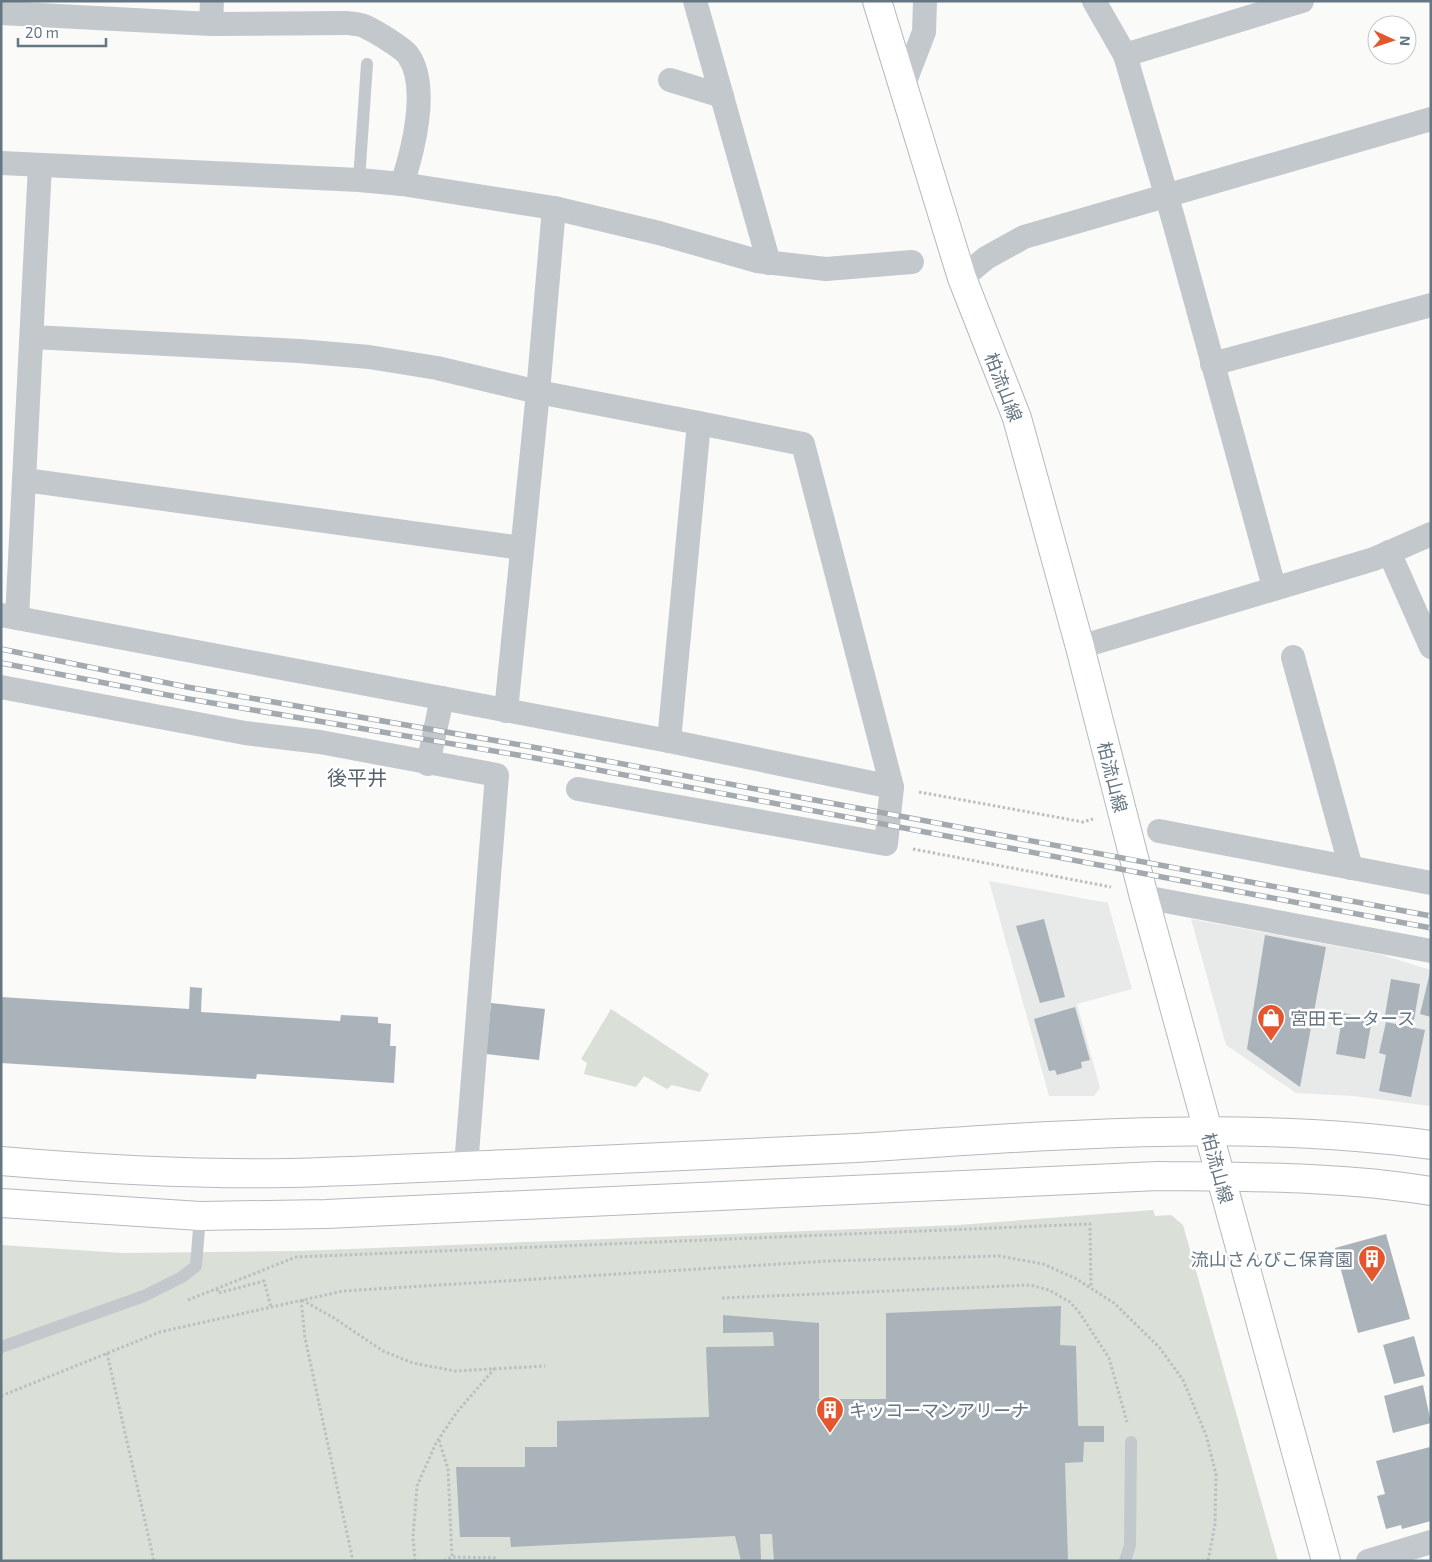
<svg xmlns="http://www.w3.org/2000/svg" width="1432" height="1562" font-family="'Exo 2','Noto Sans JP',sans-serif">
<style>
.built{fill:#e8e9e9}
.green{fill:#dadfd7}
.building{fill:#aab3b9}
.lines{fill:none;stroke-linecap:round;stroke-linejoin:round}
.secondary-casing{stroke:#b3babf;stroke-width:30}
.path{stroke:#bbbfc2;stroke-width:3;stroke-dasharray:2.5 2.5;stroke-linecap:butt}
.lane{stroke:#c3c8cc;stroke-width:12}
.street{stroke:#c3c8cc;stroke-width:24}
.secondary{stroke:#fff;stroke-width:28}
.rail-casing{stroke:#a2aab0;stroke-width:5.5}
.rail{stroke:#fff;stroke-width:4;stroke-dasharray:11;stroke-linecap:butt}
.labels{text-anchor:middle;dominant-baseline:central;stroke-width:5;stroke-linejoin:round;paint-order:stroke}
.street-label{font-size:18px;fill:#657683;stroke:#fff}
.poi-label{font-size:18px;fill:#657683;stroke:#fff;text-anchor:start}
.quarter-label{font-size:20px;fill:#57646e;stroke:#fff}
</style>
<rect width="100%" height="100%" fill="#fafaf8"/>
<g class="built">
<polygon points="989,881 1108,903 1132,989 1077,1004 1100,1088 1094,1096 1049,1096"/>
<polygon points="1191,919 1379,954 1431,970 1431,1106 1353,1096 1296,1093 1226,1045"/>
</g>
<g class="green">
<polygon points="611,1009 709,1074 700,1092 672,1085 667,1089 644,1076 636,1087 584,1074 587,1063 581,1059"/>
<polygon points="1153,1210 1155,1216 1171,1215 1183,1225 1278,1561 1,1561 1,1245 122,1253 298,1251 958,1225"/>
</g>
<g class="building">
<polygon points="1044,919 1065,997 1040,1003 1016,926"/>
<polygon points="1265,935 1326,947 1300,1087 1247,1049"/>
<polygon points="1431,968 1431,1017 1420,1014"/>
<polygon points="1391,979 1420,984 1414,1020 1385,1015"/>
<polygon points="190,987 202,988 201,1012 340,1021 341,1015 378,1017 378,1023 391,1024 390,1046 396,1046 394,1083 257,1074 256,1079 1,1063 1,997 189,1009"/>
<polygon points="491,1003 545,1009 539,1060 486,1054"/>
<polygon points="1075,1007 1090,1060 1081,1062 1082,1068 1057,1075 1055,1070 1049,1071 1034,1019"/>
<polygon points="1343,1013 1372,1019 1365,1059 1336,1054"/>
<polygon points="1386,1022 1425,1030 1411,1097 1379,1091 1386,1055 1379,1053"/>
<polygon points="1386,1234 1410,1319 1358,1333 1335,1248"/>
<polygon points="1061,1306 1060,1345 1076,1346 1078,1426 1104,1426 1104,1442 1084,1442 1083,1462 1065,1463 1068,1561 774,1561 772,1534 760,1534 761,1561 741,1561 735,1536 511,1547 510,1537 460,1537 456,1467 525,1467 525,1447 557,1447 557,1421 709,1417 706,1347 774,1346 773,1332 723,1333 723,1315 819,1323 819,1399 886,1399 886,1313"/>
<polygon points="1414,1336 1425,1376 1394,1384 1383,1345"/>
<polygon points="1423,1385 1431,1423 1393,1433 1384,1396"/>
<polygon points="1430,1447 1431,1521 1402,1529 1401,1525 1386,1529 1377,1496 1385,1494 1376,1461"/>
</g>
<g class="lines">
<defs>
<g id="secondary">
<polyline points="877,1 962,278 1017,418 1080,647 1144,897 1326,1561"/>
<path d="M 1,1161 C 96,1169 193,1175 289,1173 C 363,1171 437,1167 511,1164 C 626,1159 741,1154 856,1148 C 1047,1136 1240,1119 1431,1145"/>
<path d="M 1,1203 L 200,1216 L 326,1214 L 1158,1176 C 1249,1177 1341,1176 1431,1191"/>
</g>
</defs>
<use href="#secondary" class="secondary-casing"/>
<g class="path">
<polyline points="919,792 1083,822 1093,819"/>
<polyline points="913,849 1111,887"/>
<polyline points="217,1289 218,1293 264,1281 271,1307"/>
<polyline points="722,1298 1030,1285 1049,1290 1070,1302 1079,1312 1109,1358 1127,1422"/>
<polyline points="188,1300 296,1257 1090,1224 1091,1288"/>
<polyline points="301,1300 305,1338 353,1561"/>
<polyline points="302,1300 334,1318 383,1351 413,1363 455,1371 545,1366"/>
<polyline points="107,1353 154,1561"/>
<polyline points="1,1396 160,1332 343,1291 828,1261 999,1256 1043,1264 1075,1278 1114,1303 1159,1347 1183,1380 1206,1435 1216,1474 1215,1524 1208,1561"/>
<polyline points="439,1440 448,1469 452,1557"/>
<polyline points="415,1561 413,1537 417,1486 436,1443 457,1412 495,1368"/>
<polyline points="444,1561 452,1557 498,1558"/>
</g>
<g class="lane">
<polyline points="359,180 367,64"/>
<polyline points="1,1347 144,1296 182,1277 196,1266 200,1216"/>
<polyline points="1125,1561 1130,1545 1131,1442"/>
</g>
<g class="street">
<polyline points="695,1 769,263"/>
<polyline points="1094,1 1125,55 1173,218 1274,587"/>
<path d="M 1,13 L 211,24 L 347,23 C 353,24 361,24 366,27 C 375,31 403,48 408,55 C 430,86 413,151 402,184"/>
<polyline points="211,24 212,1"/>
<polyline points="1125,55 1302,1"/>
<polyline points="670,80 722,96"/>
<polyline points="904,84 924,32 925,1"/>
<polyline points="1,163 359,180 402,184 554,208 659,233 757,261 826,269 912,262"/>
<polyline points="554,208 538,392 699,423 669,741"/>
<polyline points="962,278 986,258 1024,237 1431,119"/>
<polyline points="33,337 299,351 369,357 437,368 538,392 506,711"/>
<polyline points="1212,364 1431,305"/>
<polyline points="25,480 522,548"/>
<polyline points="1389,552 1431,647"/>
<polyline points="1,615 669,741 892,787"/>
<polyline points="17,618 40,165"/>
<polyline points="1080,647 1374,559 1431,534"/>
<polyline points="1293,657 1351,868"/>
<polyline points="1,687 245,733 320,742 497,775 466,1166"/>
<polyline points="428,764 442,698"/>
<polyline points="578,789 886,844 892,787 803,444 699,423"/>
<polyline points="1159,831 1431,883"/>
<polyline points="1144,897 1431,951"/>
<polyline points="1368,1561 1431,1542"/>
</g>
<use href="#secondary" class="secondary"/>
<defs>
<g id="rail">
<polyline points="1,649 187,687 538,748 1431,916"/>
<polyline points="1,663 183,698 535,758 1431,928"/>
</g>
</defs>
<use href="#rail" class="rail-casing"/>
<use href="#rail" class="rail"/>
</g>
<defs>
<symbol id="shop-pin" viewBox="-11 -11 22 30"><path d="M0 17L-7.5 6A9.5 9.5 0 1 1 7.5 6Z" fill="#e4572e" stroke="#fff"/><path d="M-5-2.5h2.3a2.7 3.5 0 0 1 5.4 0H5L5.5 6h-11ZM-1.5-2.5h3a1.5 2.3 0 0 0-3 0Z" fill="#fff"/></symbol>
<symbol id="building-pin" viewBox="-11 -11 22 30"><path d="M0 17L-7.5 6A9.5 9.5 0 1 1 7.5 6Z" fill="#e4572e" stroke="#fff"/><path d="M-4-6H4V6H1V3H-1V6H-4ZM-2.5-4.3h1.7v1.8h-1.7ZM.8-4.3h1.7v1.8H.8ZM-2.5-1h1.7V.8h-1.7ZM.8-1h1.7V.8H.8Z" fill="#fff"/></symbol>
</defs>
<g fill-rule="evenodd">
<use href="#shop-pin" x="1255" y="1002" width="32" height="43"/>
<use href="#building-pin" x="1356" y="1243" width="32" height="43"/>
<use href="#building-pin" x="814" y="1394" width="32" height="43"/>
</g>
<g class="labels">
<g class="street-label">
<text transform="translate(1004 387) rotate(69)">柏流山線</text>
<text transform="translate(1113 777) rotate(76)">柏流山線</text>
<text transform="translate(1218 1168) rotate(75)">柏流山線</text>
</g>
<g class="poi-label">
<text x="1290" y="1018">宮田モータース</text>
<text x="1353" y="1259" text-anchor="end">流山さんぴこ保育園</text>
<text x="849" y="1410">キッコーマンアリーナ</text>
</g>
<g class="quarter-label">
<text x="357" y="777">後平井</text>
</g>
</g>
<rect width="1432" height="1562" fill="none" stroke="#657683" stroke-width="5"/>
<g transform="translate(1392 40) rotate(93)"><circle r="24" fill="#ffffff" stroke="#c1c8cd"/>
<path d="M0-4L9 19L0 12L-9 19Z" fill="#e4572e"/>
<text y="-8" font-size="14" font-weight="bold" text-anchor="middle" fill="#657683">N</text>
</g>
<path d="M18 38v8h88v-8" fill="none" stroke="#657683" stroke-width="2.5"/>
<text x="25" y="38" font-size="15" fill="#657683" stroke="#ffffff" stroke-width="4" paint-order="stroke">20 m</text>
</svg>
